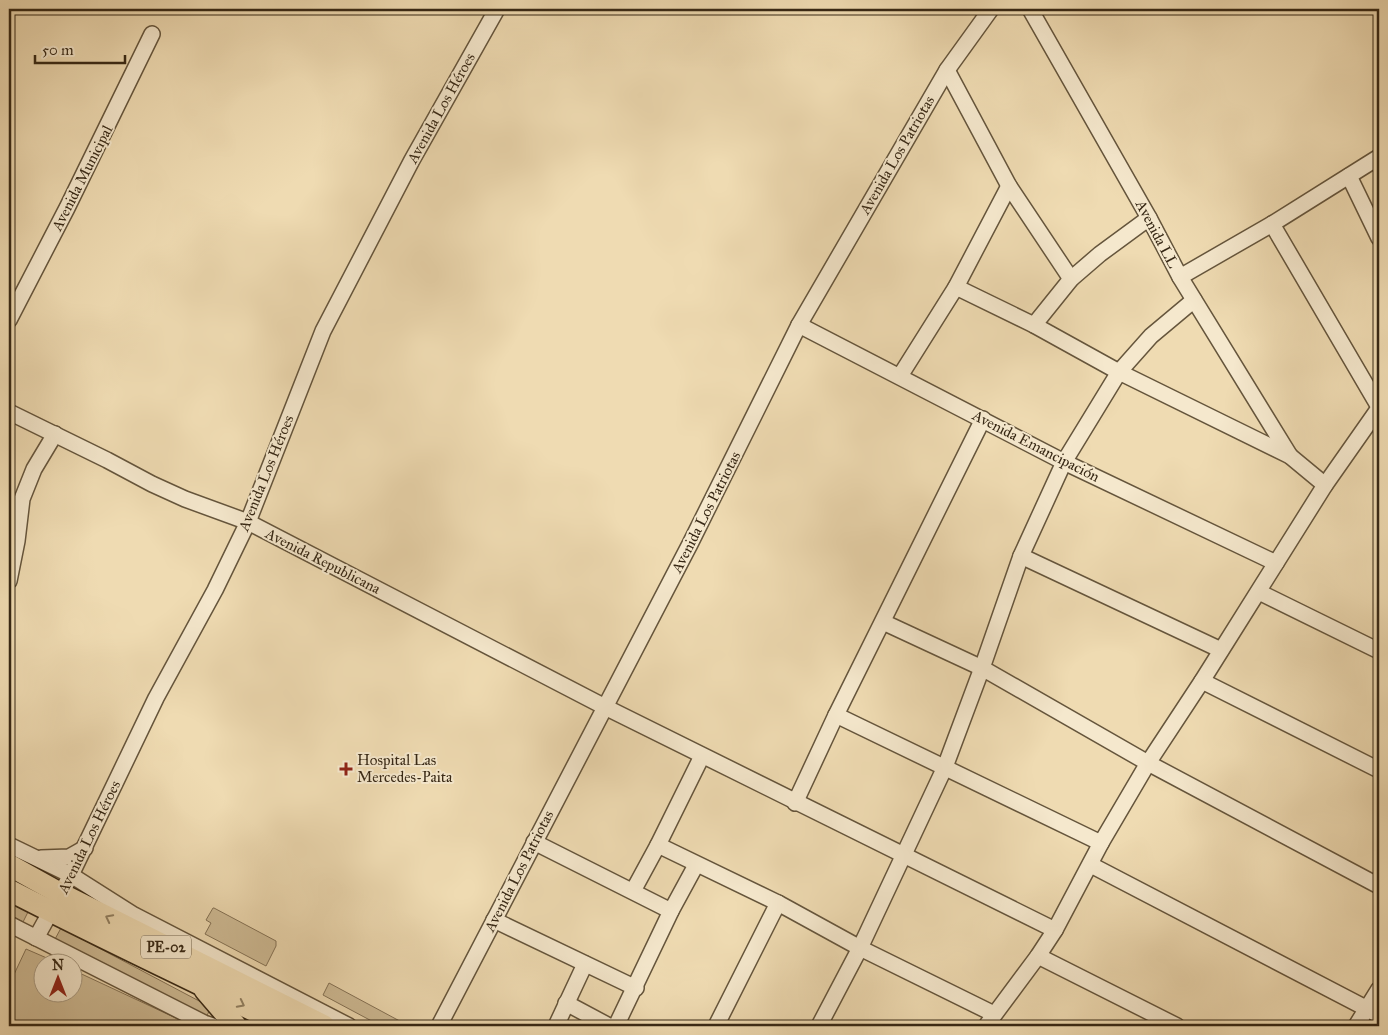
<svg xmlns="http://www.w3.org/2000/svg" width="1388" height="1035" font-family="'IM FELL Great Primer',serif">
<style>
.green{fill:#d0bd97;stroke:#847256}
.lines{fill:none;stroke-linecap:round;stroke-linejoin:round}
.minor-casing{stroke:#65553c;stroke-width:18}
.highway-casing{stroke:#372815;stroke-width:24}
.minor{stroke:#f5e8cd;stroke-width:15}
.highway{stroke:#efdbb2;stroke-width:21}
.oneway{stroke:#938264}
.poi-dot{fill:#8f2418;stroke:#f5e8cd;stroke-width:2}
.labels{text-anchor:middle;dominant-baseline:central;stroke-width:4;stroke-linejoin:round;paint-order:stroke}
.shield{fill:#f5e8cd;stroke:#70624c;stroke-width:1}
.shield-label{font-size:14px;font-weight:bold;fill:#372815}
.street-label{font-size:15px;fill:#372815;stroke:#f5e8cd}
.poi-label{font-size:15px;fill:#372815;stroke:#f5e8cd;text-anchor:start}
</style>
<rect width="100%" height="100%" fill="#efdbb2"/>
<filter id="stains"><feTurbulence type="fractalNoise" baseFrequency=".004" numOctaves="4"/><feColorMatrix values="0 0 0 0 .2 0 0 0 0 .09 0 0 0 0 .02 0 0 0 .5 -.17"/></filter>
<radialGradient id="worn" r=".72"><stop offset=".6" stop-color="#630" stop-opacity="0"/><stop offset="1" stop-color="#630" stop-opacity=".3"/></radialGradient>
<g class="green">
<polygon points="9,903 28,912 23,922 9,914"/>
<polygon points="213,908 214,908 276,941 276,946 266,966 205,934 211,923 206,920"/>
<polygon points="61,928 201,1002 209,1011 207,1016 54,941"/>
<polygon points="26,949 56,962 42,962 42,992 72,992 73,970 193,1026 9,1026 9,985"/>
<polygon points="329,983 409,1026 381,1026 323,995"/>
</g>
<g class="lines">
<defs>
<g id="minor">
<polyline points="1030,9 1149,218 1180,277 1290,456"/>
<polyline points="947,70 1009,186 1071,279"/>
<polyline points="1349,176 1379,238"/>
<polyline points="1272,224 1379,407"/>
<polyline points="1180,277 1272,224 1379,157"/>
<polyline points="956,287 1034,325 1119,372 1290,456 1325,485"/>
<polyline points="9,320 67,208 152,34"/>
<polyline points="799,325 1064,462 1276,563"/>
<polyline points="1034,325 1071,279 1100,254 1149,218"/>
<polyline points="900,376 956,287 1009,186"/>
<polyline points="9,412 107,460 152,484 185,499 248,522 605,707 1055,930"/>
<polyline points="1021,556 1221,650"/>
<polyline points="9,581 17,541 22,499 34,469 55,434"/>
<polyline points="1259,592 1379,651"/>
<polyline points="883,622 982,668 1148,763 1379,886"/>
<polyline points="1202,681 1379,770"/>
<polyline points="836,715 1101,843"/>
<polyline points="795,803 836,715 983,419"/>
<polyline points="534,842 671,911"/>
<polyline points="9,845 71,875 134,915 349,1026"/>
<polyline points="658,845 778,903 860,948 994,1014"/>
<polyline points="41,858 69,857 85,848"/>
<polyline points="1091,865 1379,1015"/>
<polyline points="633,891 658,845 702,756"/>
<polyline points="494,920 636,988"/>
<polyline points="9,924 204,1023 213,1026"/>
<polyline points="36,938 71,875 156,698 215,590 248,522 323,331 412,160 497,9"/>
<polyline points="1038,956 1177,1026"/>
<polyline points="566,1003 609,1026"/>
<polyline points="439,1026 690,544 799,325 947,70 991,9"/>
<polyline points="556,1026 585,964"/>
<polyline points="616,1026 671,911 696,865"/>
<polyline points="716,1026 778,903"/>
<polyline points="819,1026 860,948 945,767 982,668 1021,556 1064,462 1119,372 1151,336 1194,300"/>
<polyline points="986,1026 1038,956 1055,930 1101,843 1148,763 1202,681 1325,485 1379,408"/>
<polyline points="1356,1026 1379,989"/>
</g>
<g id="highway">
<polyline points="9,865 61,894 324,1026"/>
<path d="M 9,890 C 100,937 193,980 285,1026"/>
<polyline points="205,990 236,1026"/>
</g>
</defs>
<use href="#minor" class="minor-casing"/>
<use href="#highway" class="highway-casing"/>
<use href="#minor" class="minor"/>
<use href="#highway" class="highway"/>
</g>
<defs><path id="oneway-chevron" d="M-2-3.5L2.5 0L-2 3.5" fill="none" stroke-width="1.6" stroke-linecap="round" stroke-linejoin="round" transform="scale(1.25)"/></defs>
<g class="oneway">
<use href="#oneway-chevron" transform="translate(109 918) rotate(-153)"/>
<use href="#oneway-chevron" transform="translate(241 1004) rotate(27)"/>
</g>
<path class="poi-dot" d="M343.5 761.5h5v5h5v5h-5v5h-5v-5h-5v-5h5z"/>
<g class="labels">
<rect class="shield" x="141" y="935.5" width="50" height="23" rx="4"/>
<g class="shield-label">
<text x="166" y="947">PE-02</text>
</g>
<g class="street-label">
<text transform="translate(441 108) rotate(-61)">Avenida Los Héroes</text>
<text transform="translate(897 155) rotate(-60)">Avenida Los Patriotas</text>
<text transform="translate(82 178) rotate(-63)">Avenida Municipal</text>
<text transform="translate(1157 234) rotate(62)">Avenida LL</text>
<text transform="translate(1036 446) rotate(27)">Avenida Emancipación</text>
<text transform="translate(266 473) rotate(-68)">Avenida Los Héroes</text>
<text transform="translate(706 512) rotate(-63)">Avenida Los Patriotas</text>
<text transform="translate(323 561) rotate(27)">Avenida Republicana</text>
<text transform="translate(89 837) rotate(-64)">Avenida Los Héroes</text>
<text transform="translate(519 871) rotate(-63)">Avenida Los Patriotas</text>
</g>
<g class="poi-label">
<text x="357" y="760">Hospital Las<tspan x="357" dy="17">Mercedes-Paita</tspan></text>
</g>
</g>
<rect width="1388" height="1035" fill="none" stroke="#efdbb2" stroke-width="30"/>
<rect x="10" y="10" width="1368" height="1015" fill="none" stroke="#372815" stroke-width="2.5"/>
<rect x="15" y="15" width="1358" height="1005" fill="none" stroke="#372815"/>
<g transform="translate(58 978)"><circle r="24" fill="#f5e8cd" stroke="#a99b83"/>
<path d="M0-4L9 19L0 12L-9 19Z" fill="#8f2418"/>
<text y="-8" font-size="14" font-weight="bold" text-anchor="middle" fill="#372815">N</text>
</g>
<path d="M35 55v8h90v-8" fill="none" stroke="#372815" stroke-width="2.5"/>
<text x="42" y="55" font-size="15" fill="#372815" stroke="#f5e8cd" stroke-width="4" paint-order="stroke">50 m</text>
<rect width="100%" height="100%" filter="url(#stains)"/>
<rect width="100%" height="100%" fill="url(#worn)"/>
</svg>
